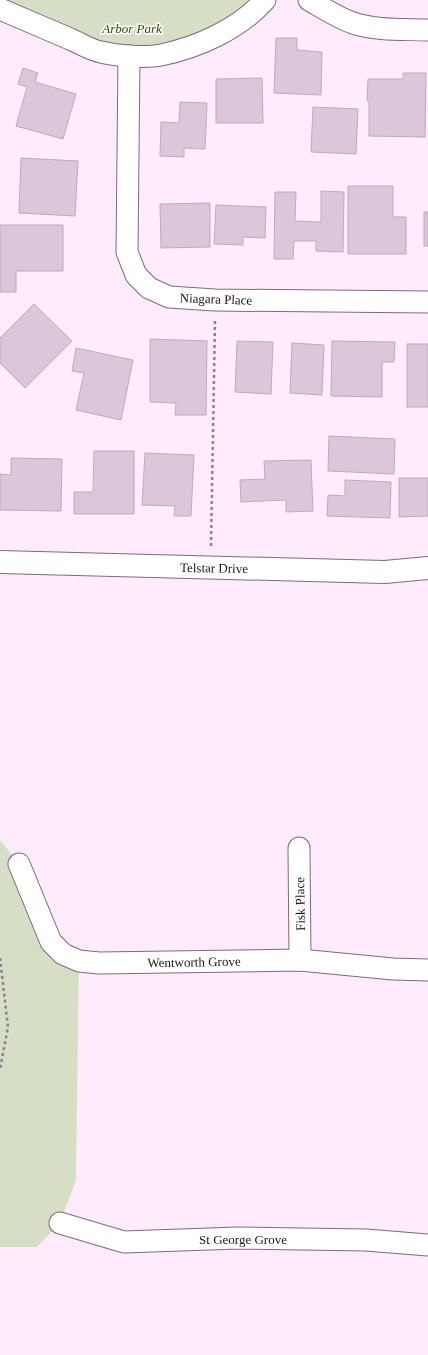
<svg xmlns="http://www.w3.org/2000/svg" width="428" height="1355" font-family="'Times New Roman',serif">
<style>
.green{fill:#d6dfc5}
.building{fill:#ddc5da;stroke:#c0a9bd}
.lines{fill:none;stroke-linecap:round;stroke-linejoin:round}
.street-casing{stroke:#7f6a7d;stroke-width:23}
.secondary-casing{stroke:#7f6a7d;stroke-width:24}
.path{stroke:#8e808c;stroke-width:2.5;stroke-dasharray:3 3;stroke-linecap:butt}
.street{stroke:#fff;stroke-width:21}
.secondary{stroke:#fff;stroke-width:22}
.labels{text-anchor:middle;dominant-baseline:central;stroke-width:3;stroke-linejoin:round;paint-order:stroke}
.park-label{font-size:13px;font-style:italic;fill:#334200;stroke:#fff}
.street-label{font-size:13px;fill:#1b131a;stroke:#fff}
</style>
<rect width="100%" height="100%" fill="#ffebfc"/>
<g class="green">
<polygon points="0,0 265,0 232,28 129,56"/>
<polygon points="0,840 19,864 51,942 79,961 76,1180 60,1223 37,1247 0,1247"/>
</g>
<g class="building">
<polygon points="276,38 297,38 297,50 322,52 321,95 274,93"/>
<polygon points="23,68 38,73 35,82 76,94 63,139 16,126 27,87 18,84"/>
<polygon points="403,73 426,73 425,137 369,136 369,102 367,101 368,79 403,79"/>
<polygon points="262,78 263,123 216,123 216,79"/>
<polygon points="180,102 207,103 205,149 184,148 184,157 160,156 161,122 179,123"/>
<polygon points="313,107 358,109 356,154 311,152"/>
<polygon points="21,158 78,161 75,216 19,213"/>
<polygon points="348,186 393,186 393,217 406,217 406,254 348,254"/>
<polygon points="321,191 344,192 343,252 316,251 316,241 294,241 293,259 274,259 275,192 296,192 295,221 321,222"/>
<polygon points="210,203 210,247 161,248 160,204"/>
<polygon points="216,205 266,207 265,238 243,237 243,245 214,244"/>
<rect x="424" y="212" width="4" height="34"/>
<polygon points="0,225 63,225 63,271 16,271 16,292 0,292"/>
<polygon points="34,304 72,341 25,388 0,363 0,338"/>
<polygon points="150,339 207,341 206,415 175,415 176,403 150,402"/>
<polygon points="237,341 273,342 271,394 235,392"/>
<polygon points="332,341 395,342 394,362 382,362 382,397 331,396"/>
<polygon points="292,343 324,345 322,395 290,393"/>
<rect x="407" y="344" width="21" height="63"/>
<polygon points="76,348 133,360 121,420 76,410 84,373 72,371"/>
<polygon points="329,436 395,439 394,474 328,471"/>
<polygon points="94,451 134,451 134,514 74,514 74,492 93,492"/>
<polygon points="145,453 194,455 191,516 174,516 175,506 142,505"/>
<polygon points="11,458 62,459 61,511 0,510 0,474 11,475"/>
<polygon points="311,460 313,511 286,512 286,500 241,502 240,480 265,479 264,461"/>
<polygon points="399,478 428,478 428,516 399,517"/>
<polygon points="345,480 391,482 390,518 327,516 328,495 345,496"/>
</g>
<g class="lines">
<defs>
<g id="street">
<path d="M 309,0 C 323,8 338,18 353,23 C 377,31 404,29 428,30"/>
<path d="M 0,9 C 23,19 47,29 70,39 C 80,43 90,50 101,52 C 117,56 146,58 161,55 C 199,47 239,29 265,0"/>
<polyline points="129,56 127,252 136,275 149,288 169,297 215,300 428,302"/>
<polyline points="299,848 300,960"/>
<polyline points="19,864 51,942 63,954 79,961 99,963 300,960 393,969 428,970"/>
<polyline points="60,1223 124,1242 237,1238 366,1240 428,1245"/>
</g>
<polyline id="secondary" points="0,562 385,572 428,568"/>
</defs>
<use href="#street" class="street-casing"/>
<use href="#secondary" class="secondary-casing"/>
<g class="path">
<polyline points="211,546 215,321"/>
<polyline points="0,958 8,1027 0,1069"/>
</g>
<use href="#street" class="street"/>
<use href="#secondary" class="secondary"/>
</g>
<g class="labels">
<g class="park-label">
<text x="132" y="28">Arbor Park</text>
</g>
<g class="street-label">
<text transform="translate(216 299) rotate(2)">Niagara Place</text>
<text transform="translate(214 568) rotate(1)">Telstar Drive</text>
<text transform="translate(300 904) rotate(-91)">Fisk Place</text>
<text transform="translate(194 962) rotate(-1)">Wentworth Grove</text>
<text x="243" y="1239">St George Grove</text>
</g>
</g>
</svg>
